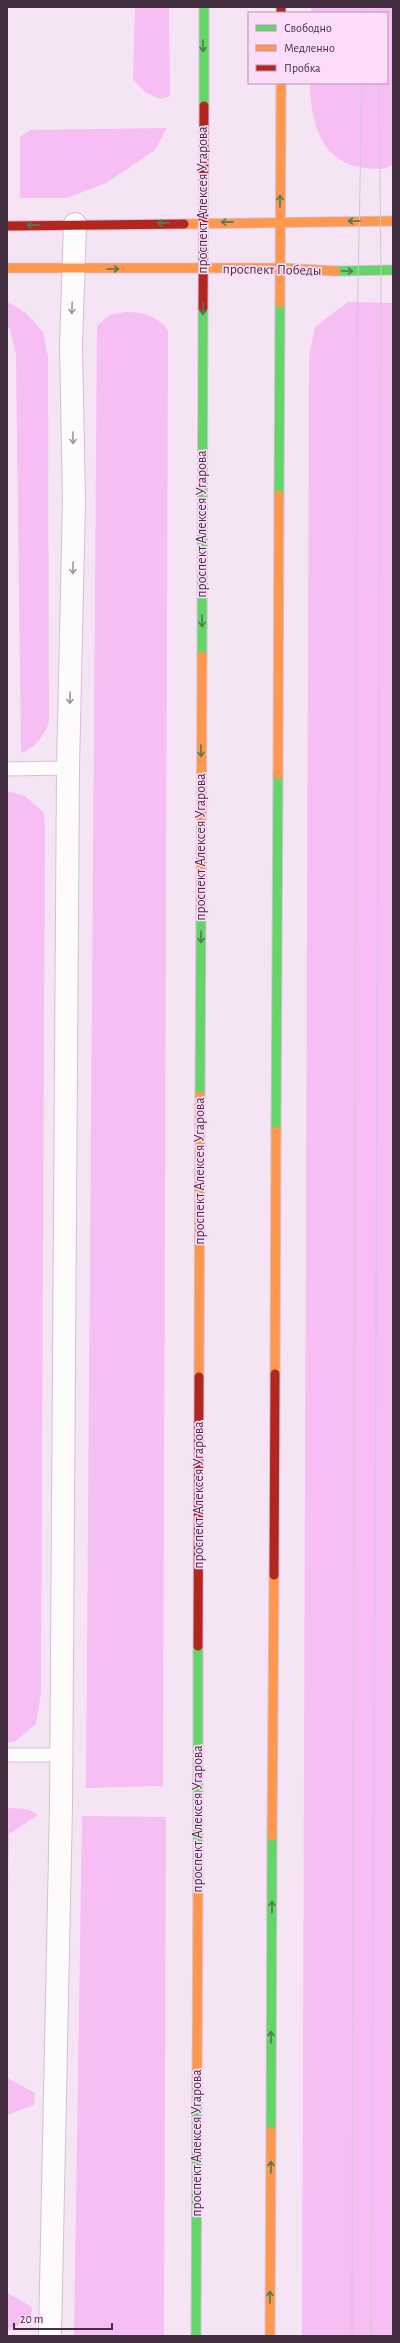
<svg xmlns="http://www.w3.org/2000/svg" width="400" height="2343" font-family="'Alegreya Sans',sans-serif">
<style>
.green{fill:#f6bef2}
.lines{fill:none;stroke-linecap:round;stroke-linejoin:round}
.lane-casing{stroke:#d4c0d2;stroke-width:15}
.street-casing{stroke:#d4c0d2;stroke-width:24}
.fast-casing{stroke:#d4c0d2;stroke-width:11}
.slow-casing{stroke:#d4c0d2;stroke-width:11}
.jam-casing{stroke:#d4c0d2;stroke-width:11}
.lane{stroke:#fefbfd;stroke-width:13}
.street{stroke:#fefbfd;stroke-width:22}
.fast{stroke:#63d668;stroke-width:9}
.slow{stroke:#ff974d;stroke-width:9}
.jam{stroke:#b3261e;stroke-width:9}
.tram{stroke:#cfc9ce;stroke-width:1}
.oneway{stroke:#527a53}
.oneway2{stroke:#a195a0}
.labels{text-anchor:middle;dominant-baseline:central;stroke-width:3.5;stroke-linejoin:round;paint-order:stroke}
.street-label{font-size:14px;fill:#442f42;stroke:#fddcfa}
</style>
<rect width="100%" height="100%" fill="#f5e4f4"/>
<g class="green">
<polygon points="135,7 169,7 170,96 160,99 145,92 133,80"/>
<path d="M 311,7 L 393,7 L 393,165 C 381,171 374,169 360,167 C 320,161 310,118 310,83 L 387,83 L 387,13 L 311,13 Z"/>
<polygon points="167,128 155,150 106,183 67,198 20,198 20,137 30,130"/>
<path d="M 7,302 L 26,313 L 43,332 L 48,357 L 49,723 C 42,738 37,746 21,753 L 16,355 L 10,329 L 7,327 Z"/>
<polygon points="348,302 393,303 393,2336 302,2336 309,356 315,327"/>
<path d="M 125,312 C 144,312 155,315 168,330 L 163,1786 L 86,1788 L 97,326 L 110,315 Z"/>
<polygon points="7,791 25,796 44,813 45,828 41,1693 36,1724 16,1741 7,1743"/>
<polygon points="7,1808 28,1809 38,1815 9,1834 7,1944"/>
<polygon points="82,1816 166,1817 164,2336 74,2336"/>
<polygon points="7,2078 35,2093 34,2105 7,2115"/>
<polygon points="7,2293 32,2307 31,2319 7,2331"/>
</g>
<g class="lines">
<defs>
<g id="lane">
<polyline points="7,769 68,768"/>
<polyline points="7,1755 61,1755"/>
</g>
<polyline id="street" points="50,2336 61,1805 68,768 74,501 71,345 75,224"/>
<g id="fast">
<polyline points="204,106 204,7"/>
<polyline points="336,271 393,270"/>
<polyline points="279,495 280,303"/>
<polyline points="202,656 203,308"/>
<polyline points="200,1096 201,910"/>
<polyline points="276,1131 278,775"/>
<polyline points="198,1876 198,1646"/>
<polyline points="271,2131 272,1836"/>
<polyline points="196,2336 197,2083"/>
</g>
<g id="slow">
<polyline points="184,224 393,221"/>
<polyline points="7,268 280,268 336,271"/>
<polyline points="280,303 281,83"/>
<polyline points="278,775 279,495"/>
<polyline points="201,910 202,656"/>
<polyline points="275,1374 276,1131"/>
<polyline points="199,1377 200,1096"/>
<polyline points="272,1836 274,1575"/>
<polyline points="197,2083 198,1876"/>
<polyline points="270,2336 271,2131"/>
</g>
<g id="jam">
<polyline points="281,7 281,13"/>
<polyline points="7,226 184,224"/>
<polyline points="203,308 204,106"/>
<polyline points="274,1575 275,1374"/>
<polyline points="198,1646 199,1377"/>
</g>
</defs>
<use href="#lane" class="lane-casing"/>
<use href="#street" class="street-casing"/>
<use href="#fast" class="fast-casing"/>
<use href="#slow" class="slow-casing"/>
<use href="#jam" class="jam-casing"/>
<use href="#lane" class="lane"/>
<use href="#street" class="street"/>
<use href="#fast" class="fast"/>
<use href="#slow" class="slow"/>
<use href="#jam" class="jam"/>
<g class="tram">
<polyline points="378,7 378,13"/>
<polyline points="362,13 362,7"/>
<polyline points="352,2336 357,339 362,83"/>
<polyline points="371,2336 381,270 379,83"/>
</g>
</g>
<defs><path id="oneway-shaft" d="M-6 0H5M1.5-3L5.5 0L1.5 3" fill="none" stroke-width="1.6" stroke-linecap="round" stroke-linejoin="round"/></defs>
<g class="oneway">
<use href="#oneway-shaft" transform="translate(203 46) rotate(90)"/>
<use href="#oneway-shaft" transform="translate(280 201) rotate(-90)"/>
<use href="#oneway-shaft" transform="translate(354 221) rotate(180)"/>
<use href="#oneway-shaft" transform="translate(227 222) rotate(179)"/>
<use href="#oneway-shaft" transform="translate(163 223) rotate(179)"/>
<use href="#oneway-shaft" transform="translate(33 225) rotate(179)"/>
<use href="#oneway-shaft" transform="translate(113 269)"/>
<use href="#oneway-shaft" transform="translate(347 271) rotate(3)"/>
<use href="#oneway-shaft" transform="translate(203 309) rotate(90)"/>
<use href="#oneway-shaft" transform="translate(202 621) rotate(90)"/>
<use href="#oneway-shaft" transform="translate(201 751) rotate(90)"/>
<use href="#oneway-shaft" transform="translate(201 937) rotate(90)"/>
<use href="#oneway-shaft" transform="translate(272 1907) rotate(-90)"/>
<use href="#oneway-shaft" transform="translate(271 2037) rotate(-90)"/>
<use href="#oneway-shaft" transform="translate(271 2167) rotate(-90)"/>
<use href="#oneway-shaft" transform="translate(270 2297) rotate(-90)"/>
</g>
<g class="oneway2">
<use href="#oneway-shaft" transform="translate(72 308) rotate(92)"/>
<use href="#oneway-shaft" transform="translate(73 438) rotate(89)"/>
<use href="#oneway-shaft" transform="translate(73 568) rotate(91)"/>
<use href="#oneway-shaft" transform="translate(70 698) rotate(91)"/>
</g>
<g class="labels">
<g class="street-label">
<text transform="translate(203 200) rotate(-90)">проспект Алексея Угарова</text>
<text transform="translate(272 270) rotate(1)">проспект Победы</text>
<text transform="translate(202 524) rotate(-90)">проспект Алексея Угарова</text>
<text transform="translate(201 847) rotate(-90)">проспект Алексея Угарова</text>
<text transform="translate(200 1171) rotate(-90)">проспект Алексея Угарова</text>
<text transform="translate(199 1495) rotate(-90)">проспект Алексея Угарова</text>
<text transform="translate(198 1819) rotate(-90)">проспект Алексея Угарова</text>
<text transform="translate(197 2143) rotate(-90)">проспект Алексея Угарова</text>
</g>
</g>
<rect width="400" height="2343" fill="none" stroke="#442f42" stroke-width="16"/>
<rect x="248" y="12" width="140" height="72" fill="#fddcfa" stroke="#b397b0"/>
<rect x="256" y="25" width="20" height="6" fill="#63d668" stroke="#b397b0"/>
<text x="284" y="32" font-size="12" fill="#442f42">Свободно</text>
<rect x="256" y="45" width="20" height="6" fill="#ff974d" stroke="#b397b0"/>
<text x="284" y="52" font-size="12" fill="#442f42">Медленно</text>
<rect x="256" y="65" width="20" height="6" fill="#b3261e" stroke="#b397b0"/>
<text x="284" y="72" font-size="12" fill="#442f42">Пробка</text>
<path d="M14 2323v6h98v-6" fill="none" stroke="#442f42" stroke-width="2"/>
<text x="20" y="2323" font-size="12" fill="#442f42" stroke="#fddcfa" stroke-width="3" paint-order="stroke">20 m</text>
</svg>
